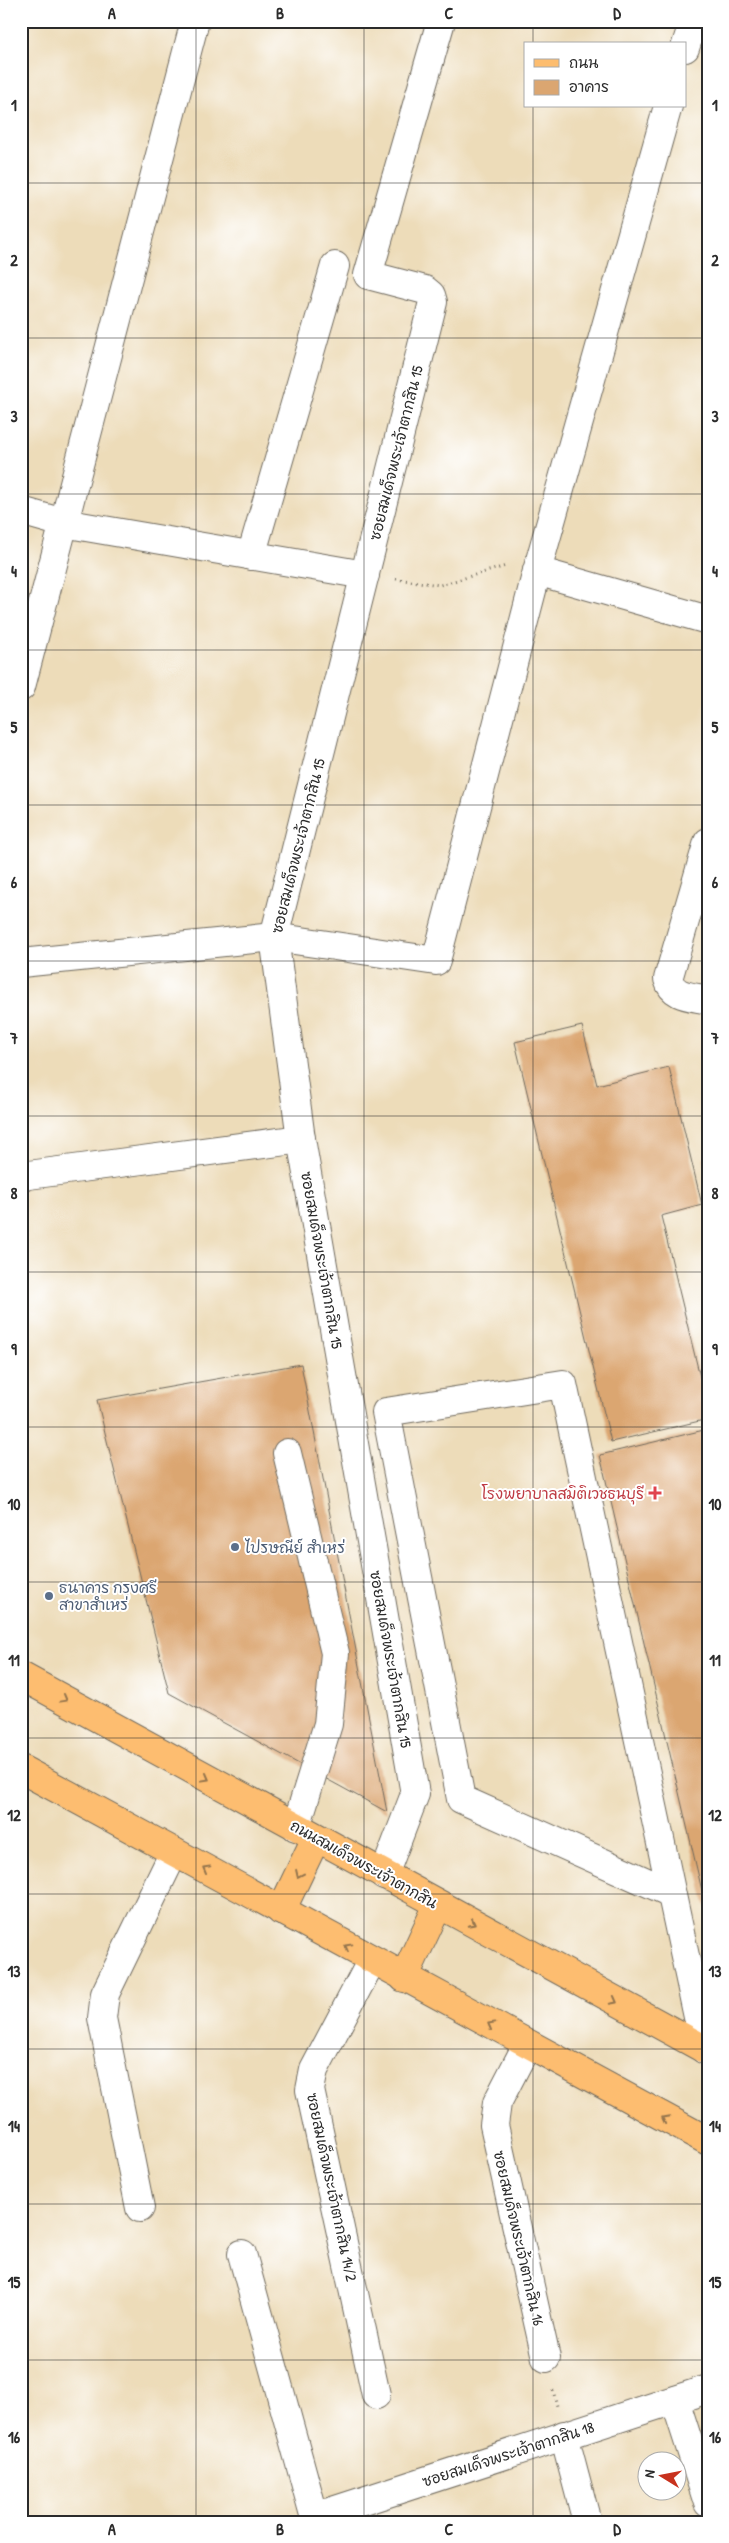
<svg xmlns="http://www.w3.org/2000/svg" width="729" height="2543" font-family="'Patrick Hand','Playpen Sans Thai',sans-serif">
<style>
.building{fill:#dba671}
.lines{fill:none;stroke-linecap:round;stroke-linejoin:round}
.minor-casing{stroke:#6f695d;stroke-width:30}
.major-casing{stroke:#6f695d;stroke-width:30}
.path{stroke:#6f695d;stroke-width:3;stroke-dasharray:1 4;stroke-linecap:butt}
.minor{stroke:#fff;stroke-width:28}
.major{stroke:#fdbd6f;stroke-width:28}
.oneway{stroke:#94744d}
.grid{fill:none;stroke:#2b2b2b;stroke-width:1;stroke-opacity:0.55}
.health-dot{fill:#e0444e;stroke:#fff;stroke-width:2}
.service-dot{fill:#5c6f8a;stroke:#fff;stroke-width:2}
.labels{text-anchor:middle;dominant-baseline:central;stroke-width:4;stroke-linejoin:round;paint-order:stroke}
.street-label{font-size:15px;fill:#2b2b2b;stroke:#fff}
.health-label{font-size:15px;fill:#be3a42;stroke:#fff;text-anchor:end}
.service-label{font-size:15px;fill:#4e5e75;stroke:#fff;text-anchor:start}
.neatline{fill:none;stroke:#2b2b2b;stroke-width:2}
.grid-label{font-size:16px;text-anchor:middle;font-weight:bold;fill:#2b2b2b}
</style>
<rect width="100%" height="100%" fill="#fff"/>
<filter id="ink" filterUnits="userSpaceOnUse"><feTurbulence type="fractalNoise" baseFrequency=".02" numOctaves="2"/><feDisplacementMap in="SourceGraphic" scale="10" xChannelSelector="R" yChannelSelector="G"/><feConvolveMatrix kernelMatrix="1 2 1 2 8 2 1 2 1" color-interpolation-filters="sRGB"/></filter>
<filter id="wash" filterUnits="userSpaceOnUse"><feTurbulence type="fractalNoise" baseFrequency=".0096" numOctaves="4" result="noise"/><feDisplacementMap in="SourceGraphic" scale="20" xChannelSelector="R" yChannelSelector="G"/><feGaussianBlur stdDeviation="1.12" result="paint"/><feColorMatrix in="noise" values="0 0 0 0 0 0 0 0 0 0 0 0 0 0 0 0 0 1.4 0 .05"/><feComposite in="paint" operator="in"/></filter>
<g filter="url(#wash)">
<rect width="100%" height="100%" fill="#eddcb9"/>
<g id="blocks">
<g class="building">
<polygon points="582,1026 597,1085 669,1067 702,1205 661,1216 708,1410 708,1419 611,1442 515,1042"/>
<polygon points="708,1157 708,1175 707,1175 703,1158"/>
<polygon points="301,1364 387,1812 169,1693 97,1400"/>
<polygon points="708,1429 708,1912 707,1912 600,1455"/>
</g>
</g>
</g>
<g filter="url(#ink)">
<use href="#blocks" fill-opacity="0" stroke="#6f695d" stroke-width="1"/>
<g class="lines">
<defs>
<g id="minor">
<polyline points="685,48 694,21"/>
<polyline points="21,511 63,523 365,575"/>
<polyline points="251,556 335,266"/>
<polyline points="537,571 708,620"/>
<polyline points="21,687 195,21"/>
<path d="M 708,842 L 668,979 C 673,997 691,996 708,1000"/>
<polyline points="21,963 274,937 436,961 537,571 668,106"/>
<polyline points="21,1176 301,1139"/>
<polyline points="287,1453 335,1653 328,1724 296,1827"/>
<polyline points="384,1875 415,1794 301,1139 274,937 433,302 431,295 425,290 368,275 441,21"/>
<polyline points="671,1893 461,1799 386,1412 563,1384 705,2050"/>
<polyline points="372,1960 314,2070 310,2090 376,2395"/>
<polyline points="527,2045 497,2103 494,2125 546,2358"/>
<polyline points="140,2208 102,2018 105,1994 174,1852"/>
<polyline points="242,2254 316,2522"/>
<polyline points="675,2400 708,2503"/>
<polyline points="564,2435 587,2522"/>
<polyline points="314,2517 708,2389"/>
</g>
<g id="major">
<polyline points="21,1676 708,2051"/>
<polyline points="21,1769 708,2141"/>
<polyline points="281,1911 316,1838"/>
<polyline points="404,1978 438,1905"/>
</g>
</defs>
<use href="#minor" class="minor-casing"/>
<use href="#major" class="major-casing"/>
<g class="path">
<polyline points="396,579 440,585 506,566"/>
<polyline points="553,2390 557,2406"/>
</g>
<use href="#minor" class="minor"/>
<use href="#major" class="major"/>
</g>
<defs><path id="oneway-chevron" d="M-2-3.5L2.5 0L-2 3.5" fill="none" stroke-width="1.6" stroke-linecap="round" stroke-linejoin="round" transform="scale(1.25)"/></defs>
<g class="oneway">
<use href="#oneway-chevron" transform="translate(64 1699) rotate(29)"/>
<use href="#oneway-chevron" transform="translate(206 1778) rotate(29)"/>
<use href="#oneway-chevron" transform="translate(206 1869) rotate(-151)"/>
<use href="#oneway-chevron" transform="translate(299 1874) rotate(115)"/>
<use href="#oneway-chevron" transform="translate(472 1923) rotate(28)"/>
<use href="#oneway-chevron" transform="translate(348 1947) rotate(-151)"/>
<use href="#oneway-chevron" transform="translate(614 2001) rotate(28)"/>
<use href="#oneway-chevron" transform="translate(491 2025) rotate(-151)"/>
<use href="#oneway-chevron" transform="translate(665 2119) rotate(-152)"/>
</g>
</g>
<path class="grid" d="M 196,21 L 196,2522M 364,21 L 364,2522M 533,21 L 533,44M 533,106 L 533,2522M 21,183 L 708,183M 21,338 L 708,338M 21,494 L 708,494M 21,650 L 708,650M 21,805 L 708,805M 21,961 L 708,961M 21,1116 L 708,1116M 21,1272 L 708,1272M 21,1427 L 708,1427M 21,1582 L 708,1582M 21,1738 L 708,1738M 21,1894 L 708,1894M 21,2049 L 708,2049M 21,2204 L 708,2204M 21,2360 L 708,2360"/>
<path class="health-dot" d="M652.5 1485.5h5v5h5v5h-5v5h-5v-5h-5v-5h5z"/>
<g class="service-dot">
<circle cx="235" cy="1547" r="5"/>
<circle cx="49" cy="1596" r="5"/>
</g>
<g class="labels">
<g class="street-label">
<text transform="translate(396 453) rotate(-76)">ซอยสมเด็จพระเจ้าตากสิน 15</text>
<text transform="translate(298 846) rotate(-76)">ซอยสมเด็จพระเจ้าตากสิน 15</text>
<text transform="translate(322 1260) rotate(80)">ซอยสมเด็จพระเจ้าตากสิน 15</text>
<text transform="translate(391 1659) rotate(80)">ซอยสมเด็จพระเจ้าตากสิน 15</text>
<text transform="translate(364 1864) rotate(29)">ถนนสมเด็จพระเจ้าตากสิน</text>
<text transform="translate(332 2187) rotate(78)">ซอยสมเด็จพระเจ้าตากสิน 14/2</text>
<text transform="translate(519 2238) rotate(77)">ซอยสมเด็จพระเจ้าตากสิน 16</text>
<text transform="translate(508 2454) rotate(-18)">ซอยสมเด็จพระเจ้าตากสิน 18</text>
</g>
<g class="health-label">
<text x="644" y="1493">โรงพยาบาลสมิติเวชธนบุรี</text>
</g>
<g class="service-label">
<text x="245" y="1547">ไปรษณีย์ สำเหร่</text>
<text x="59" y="1587">ธนาคาร กรุงศรี<tspan x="59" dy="17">สาขาสำเหร่</tspan></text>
</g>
</g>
<rect width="729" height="2543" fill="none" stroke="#fff" stroke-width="55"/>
<rect x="524" y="42" width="162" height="65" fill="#ffffff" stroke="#aaaaaa"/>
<rect x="534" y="59" width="25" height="8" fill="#fdbd6f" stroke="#aaaaaa"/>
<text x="569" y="68" font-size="15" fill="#2b2b2b">ถนน</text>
<rect x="534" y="80" width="25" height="15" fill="#dba671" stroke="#aaaaaa"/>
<text x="569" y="92" font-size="15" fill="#2b2b2b">อาคาร</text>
<g transform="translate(662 2476) rotate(280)"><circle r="24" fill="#ffffff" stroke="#aaaaaa"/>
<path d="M0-4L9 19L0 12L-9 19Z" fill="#c8321e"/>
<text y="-8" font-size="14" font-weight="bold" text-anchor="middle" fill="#2b2b2b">N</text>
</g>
<rect x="28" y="28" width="674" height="2488" class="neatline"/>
<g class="grid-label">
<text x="112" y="19">A</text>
<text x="280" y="19">B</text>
<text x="449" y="19">C</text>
<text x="617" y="19">D</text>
<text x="14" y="111">1</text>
<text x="715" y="111">1</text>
<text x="14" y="266">2</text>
<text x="715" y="266">2</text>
<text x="14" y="422">3</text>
<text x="715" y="422">3</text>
<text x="14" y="577">4</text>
<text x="715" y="577">4</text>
<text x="14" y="733">5</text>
<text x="715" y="733">5</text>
<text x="14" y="888">6</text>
<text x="715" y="888">6</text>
<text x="14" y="1044">7</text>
<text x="715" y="1044">7</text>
<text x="14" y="1199">8</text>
<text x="715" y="1199">8</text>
<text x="14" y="1355">9</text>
<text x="715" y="1355">9</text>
<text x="14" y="1510">10</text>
<text x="715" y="1510">10</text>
<text x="14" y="1666">11</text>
<text x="715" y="1666">11</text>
<text x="14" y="1821">12</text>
<text x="715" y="1821">12</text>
<text x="14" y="1977">13</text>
<text x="715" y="1977">13</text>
<text x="14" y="2132">14</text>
<text x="715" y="2132">14</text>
<text x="14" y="2288">15</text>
<text x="715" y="2288">15</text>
<text x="14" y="2443">16</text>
<text x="715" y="2443">16</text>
<text x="112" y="2535">A</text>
<text x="280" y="2535">B</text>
<text x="449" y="2535">C</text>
<text x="617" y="2535">D</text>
</g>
</svg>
